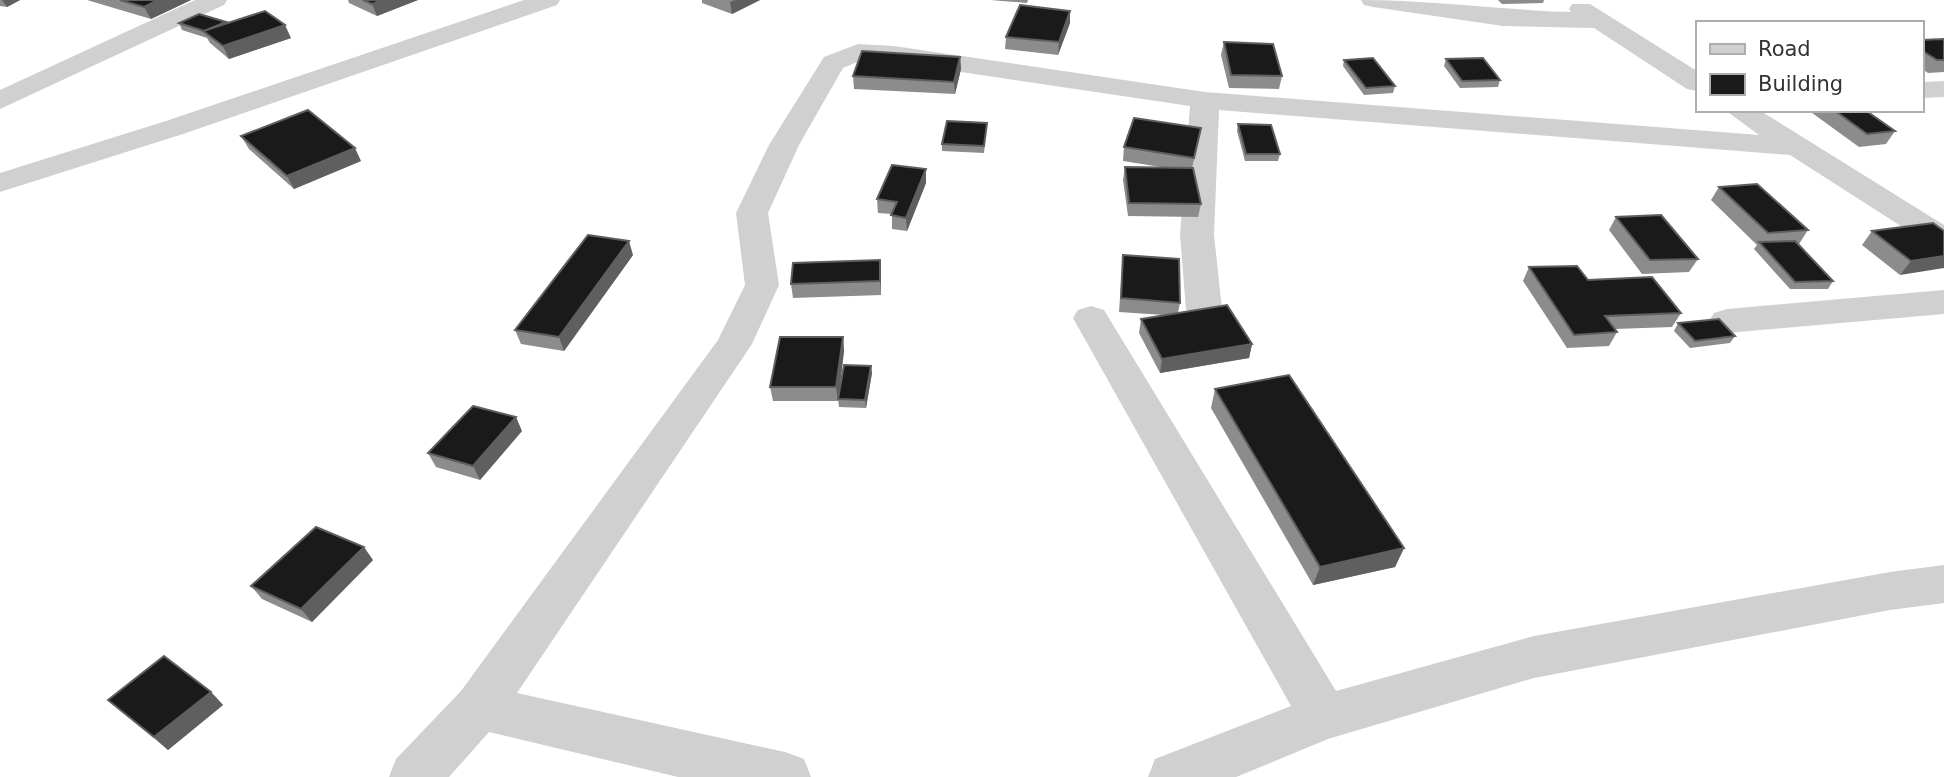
<svg xmlns="http://www.w3.org/2000/svg" width="1944" height="777" font-family="'DejaVu Sans',sans-serif">
<style>
.lines{fill:none;stroke-linecap:round;stroke-linejoin:round}
.minor{fill:#d0d0d0;fill-rule:evenodd}
.wall{fill:#8c8c8c}
.shaded-wall{fill:#5f5f5f}
.building{fill:#1a1a1a;stroke:#5f5f5f;stroke-width:2}
</style>
<rect width="100%" height="100%" fill="#fff"/>
<g class="lines">
<g class="minor">
<polygon points="195,0 227,0 224,5 0,109 0,90"/>
<polygon points="524,0 560,0 557,5 186,133 0,192 0,173 166,121"/>
<path d="M 1361,0 C 1431,0 1500,10 1571,12 L 1569,9 L 1572,4 L 1590,4 L 1697,71 L 1697,91 L 1687,89 L 1594,28 L 1503,26 L 1373,7 L 1364,5 Z"/>
<polygon points="858,44 894,46 1205,92 1759,135 1725,110 1759,110 1944,225 1944,249 1932,246 1790,155 1219,110 1214,235 1222,309 1217,317 1204,321 1191,317 1186,309 1180,235 1190,106 894,62 862,60 843,68 799,145 768,213 779,285 752,344 517,693 785,752 804,759 811,777 678,777 489,732 449,777 389,777 396,759 461,691 718,340 745,285 736,213 769,145 824,57"/>
<polygon points="1944,81 1944,97 1921,98 1921,82"/>
<polygon points="1944,290 1944,314 1727,333 1714,329 1709,321 1714,313 1727,309"/>
<polygon points="1091,306 1104,310 1336,691 1534,636 1890,572 1944,565 1944,603 1890,610 1534,678 1328,739 1236,777 1148,777 1155,759 1291,706 1073,318 1078,310"/>
</g>
</g>
<g class="wall">
<polygon points="0,0 20,0 7,7 0,6"/>
<polygon points="87,0 191,0 151,19"/>
<polygon points="348,0 418,0 377,16 349,3"/>
<polygon points="702,0 760,0 732,14 702,3"/>
<polygon points="990,0 1028,0 1027,3"/>
<polygon points="1498,0 1544,0 1543,3 1502,4"/>
<polygon points="1070,11 1070,23 1058,55 1005,49 1006,37"/>
<polygon points="179,23 226,23 291,38 229,59 210,43 207,38 182,30"/>
<polygon points="1944,39 1944,72 1928,73 1921,68 1921,40"/>
<polygon points="1224,42 1282,76 1279,89 1229,88 1221,55"/>
<polygon points="960,57 961,69 955,94 854,89 853,76"/>
<polygon points="1446,59 1500,80 1498,87 1460,88 1444,66"/>
<polygon points="1344,60 1395,86 1393,93 1364,95 1343,66"/>
<polygon points="1808,110 1865,110 1895,131 1886,144 1859,147"/>
<polygon points="987,123 984,153 942,151 942,144"/>
<polygon points="1238,124 1280,154 1278,161 1245,161 1237,131"/>
<polygon points="1201,128 1192,168 1201,204 1198,217 1128,216 1123,180 1125,167 1167,168 1123,161 1124,147"/>
<polygon points="241,136 361,161 294,189 249,149"/>
<polygon points="926,183 907,231 892,229 892,214 878,213 877,199"/>
<polygon points="1719,187 1808,230 1799,244 1833,281 1828,289 1790,289 1754,249 1757,245 1711,200"/>
<polygon points="1616,217 1698,259 1689,272 1642,274 1609,230"/>
<polygon points="1872,231 1944,231 1900,275 1862,245"/>
<polygon points="633,255 564,351 521,344 515,330"/>
<polygon points="1123,255 1180,303 1178,313 1252,344 1249,358 1160,373 1139,333 1141,319 1164,315 1119,312"/>
<polygon points="880,260 881,295 793,298 791,284"/>
<polygon points="1529,267 1588,280 1681,313 1672,327 1615,329 1617,332 1609,346 1567,348 1523,281"/>
<polygon points="1678,323 1735,336 1730,343 1690,348 1674,331"/>
<polygon points="843,337 844,351 838,401 773,401 770,387"/>
<polygon points="872,373 866,408 839,407 838,399"/>
<polygon points="1215,389 1404,548 1395,567 1313,585 1211,408"/>
<polygon points="522,431 480,480 436,467 428,453"/>
<polygon points="373,560 312,622 262,599 251,586"/>
<polygon points="211,692 223,705 168,750 108,700"/>
</g>
<g class="shaded-wall">
<polygon points="2,0 20,0 7,7"/>
<polygon points="158,0 191,0 151,19 144,7"/>
<polygon points="382,0 418,0 377,16 372,4"/>
<polygon points="735,0 760,0 732,14 730,2"/>
<polygon points="1070,11 1070,23 1058,55 1059,42"/>
<polygon points="285,25 291,38 229,59 223,46"/>
<polygon points="960,57 961,69 955,94 954,82"/>
<polygon points="355,148 361,161 294,189 287,176"/>
<polygon points="926,169 926,183 907,231 906,218"/>
<polygon points="629,241 633,255 564,351 559,337"/>
<polygon points="1944,256 1944,268 1900,275 1911,261"/>
<polygon points="880,260 881,273 881,295 880,281"/>
<polygon points="843,337 844,351 838,401 836,387"/>
<polygon points="1252,344 1249,358 1160,373 1162,359"/>
<polygon points="871,366 872,373 866,408 865,400"/>
<polygon points="516,417 522,431 480,480 473,466"/>
<polygon points="364,547 373,560 312,622 301,609"/>
<polygon points="1404,548 1395,567 1313,585 1320,567"/>
<polygon points="211,692 223,705 168,750 154,737"/>
</g>
<g class="building">
<polygon points="120,0 158,0 144,7"/>
<polygon points="363,0 382,0 372,4"/>
<polygon points="1020,5 1070,11 1059,42 1006,37"/>
<polygon points="265,11 285,25 223,46 203,31"/>
<polygon points="199,14 226,22 204,31 179,23"/>
<polygon points="1944,39 1944,60 1937,60 1921,50 1921,40"/>
<polygon points="1224,42 1273,44 1282,76 1231,75"/>
<polygon points="862,51 960,57 954,82 853,76"/>
<polygon points="1373,58 1395,86 1366,88 1344,60"/>
<polygon points="1483,58 1500,80 1462,81 1446,59"/>
<polygon points="308,110 355,148 287,176 241,136"/>
<polygon points="1834,110 1865,110 1895,131 1867,134"/>
<polygon points="1134,118 1201,128 1194,158 1124,147"/>
<polygon points="947,121 987,123 984,146 942,144"/>
<polygon points="1238,124 1271,125 1280,154 1246,154"/>
<polygon points="892,165 926,169 906,218 891,215 897,202 877,199"/>
<polygon points="1125,167 1193,168 1201,204 1129,203"/>
<polygon points="1757,184 1808,230 1768,233 1719,187"/>
<polygon points="1661,215 1698,259 1650,260 1616,217"/>
<polygon points="1933,223 1944,231 1944,256 1911,261 1872,231"/>
<polygon points="588,235 629,241 559,337 515,330"/>
<polygon points="1795,241 1833,281 1795,282 1759,242"/>
<polygon points="1123,255 1179,259 1180,303 1121,298"/>
<polygon points="880,260 880,281 791,284 793,263"/>
<polygon points="1577,266 1588,280 1652,277 1681,313 1605,316 1617,332 1574,335 1529,267"/>
<polygon points="1227,305 1252,344 1162,359 1141,319"/>
<polygon points="1719,319 1735,336 1695,341 1678,323"/>
<polygon points="780,337 843,337 836,387 770,387"/>
<polygon points="844,365 871,366 865,400 838,399"/>
<polygon points="1289,375 1404,548 1320,567 1215,389"/>
<polygon points="473,406 516,417 473,466 428,453"/>
<polygon points="316,527 364,547 301,609 251,586"/>
<polygon points="164,656 211,692 154,737 108,700"/>
</g>
<rect x="1696" y="21" width="228" height="91" fill="#ffffff" stroke="#adadad" stroke-width="2"/>
<rect x="1710" y="44" width="35" height="10" fill="#d0d0d0" stroke="#adadad" stroke-width="2"/>
<text x="1758" y="56" font-size="21" fill="#333333">Road</text>
<rect x="1710" y="74" width="35" height="21" fill="#1a1a1a" stroke="#adadad" stroke-width="2"/>
<text x="1758" y="91" font-size="21" fill="#333333">Building</text>
</svg>
